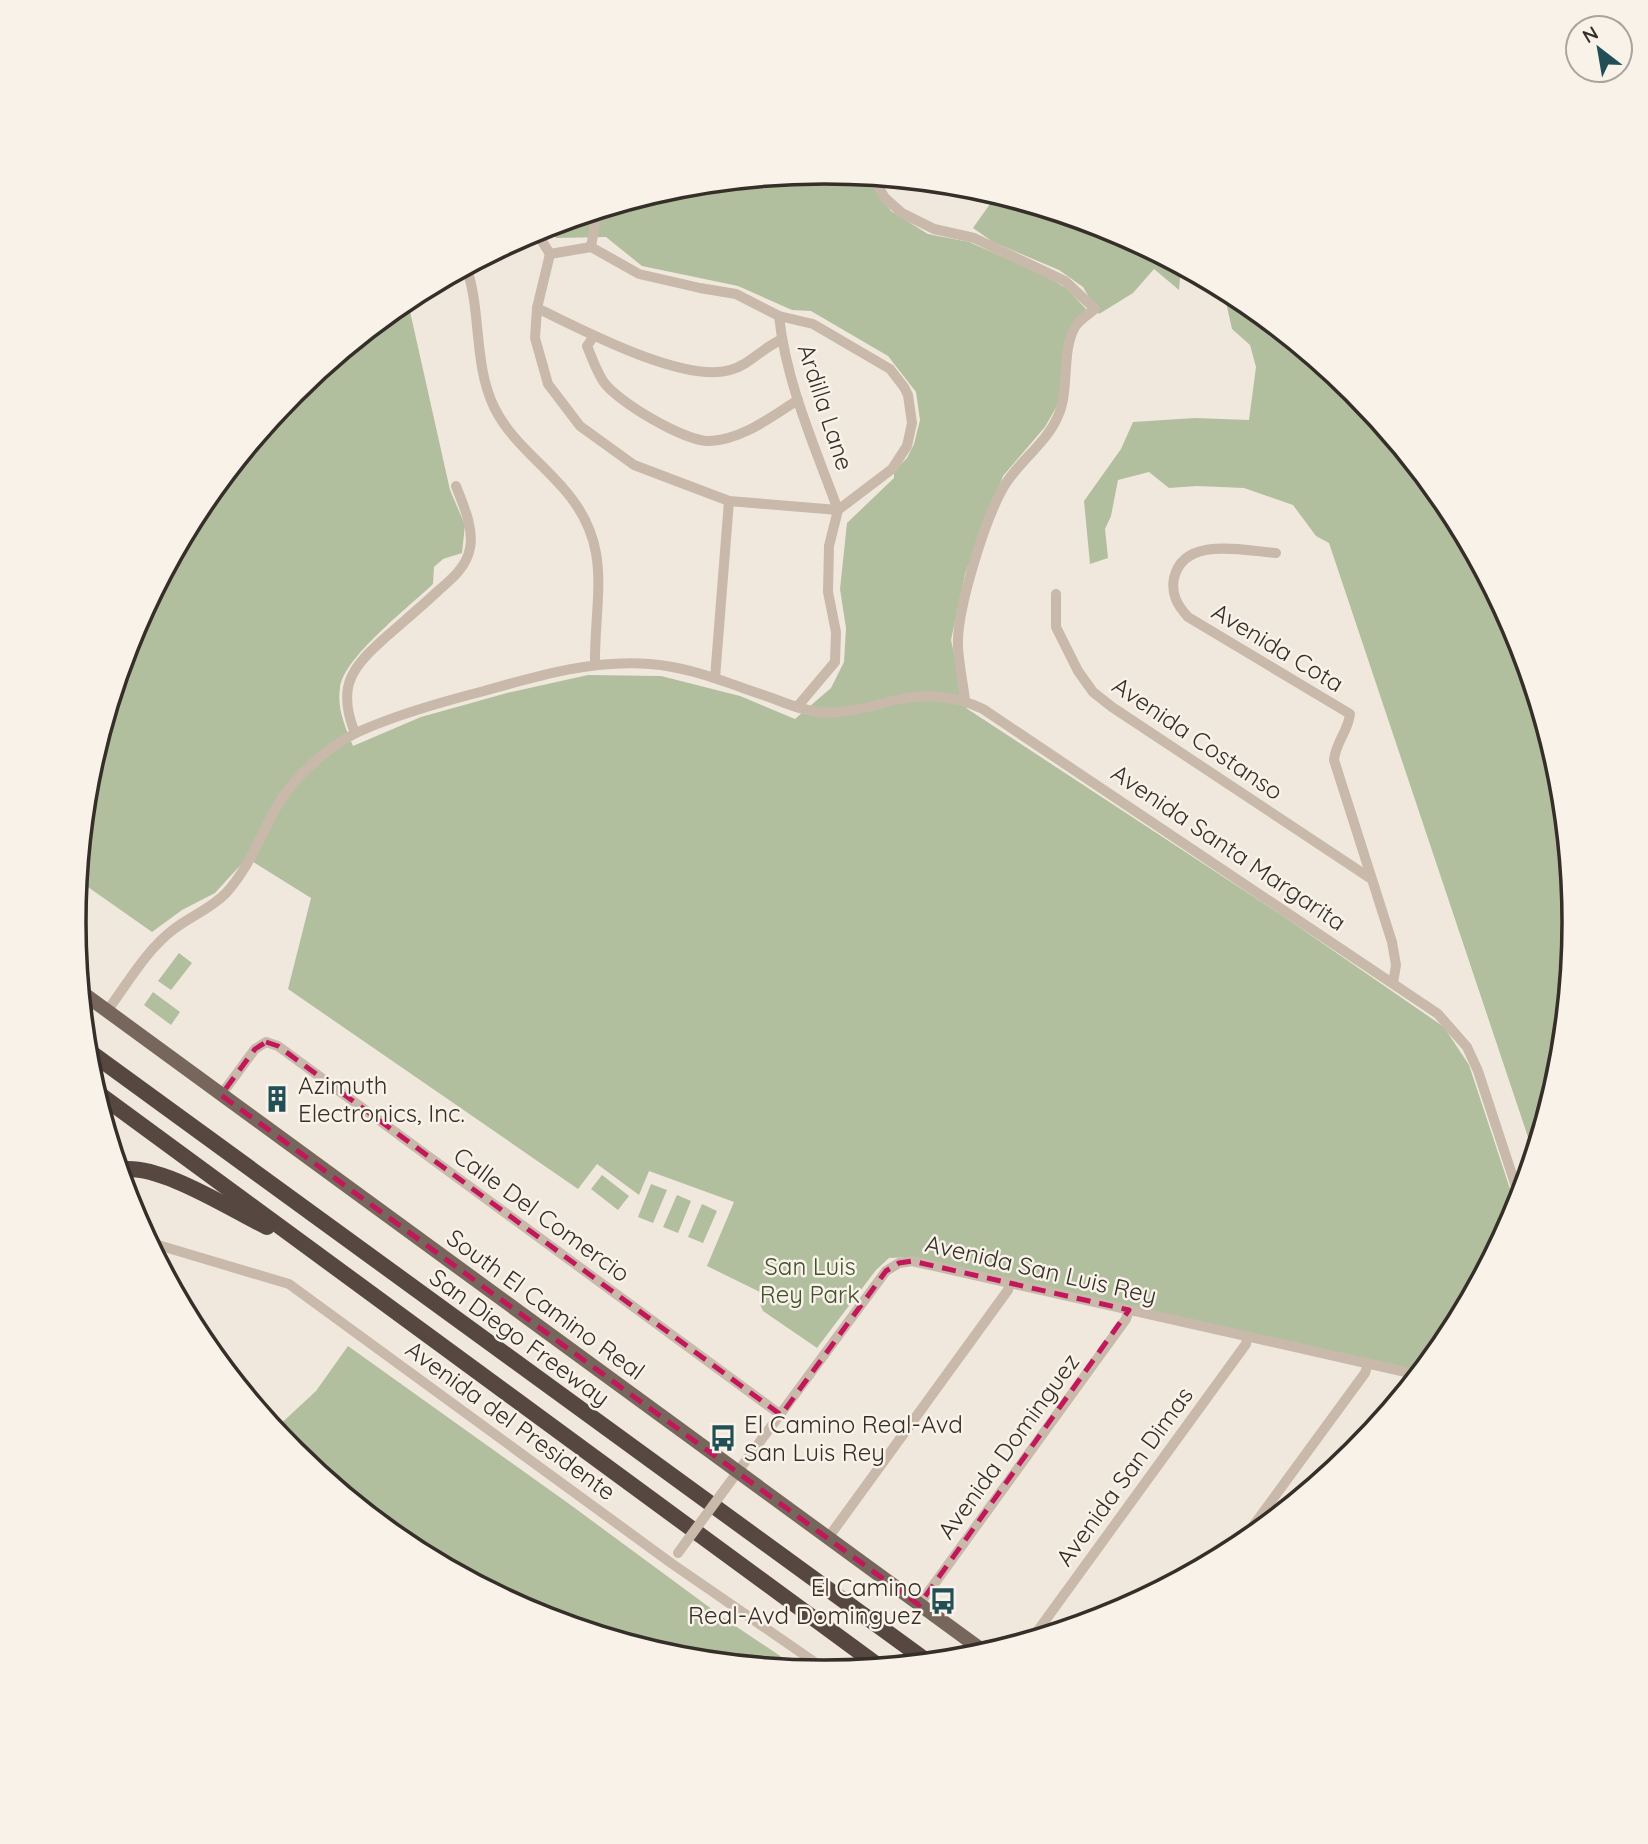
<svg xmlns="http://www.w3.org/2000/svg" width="1648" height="1844" font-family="Quicksand,sans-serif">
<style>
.green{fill:#b2bf9e}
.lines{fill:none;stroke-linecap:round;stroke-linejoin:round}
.minor{stroke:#c8b9aa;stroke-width:10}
.major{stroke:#77665b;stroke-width:14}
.highway{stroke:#564841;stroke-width:16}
.minor-bridge{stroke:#c8b9aa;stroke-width:10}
.marked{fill:none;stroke:#c2185b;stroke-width:5;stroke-dasharray:14 9;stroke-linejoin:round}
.labels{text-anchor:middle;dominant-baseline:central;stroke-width:5;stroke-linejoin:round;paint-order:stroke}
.street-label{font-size:24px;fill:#362e29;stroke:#f8f2e9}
.poi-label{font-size:24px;fill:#362e29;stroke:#f8f2e9;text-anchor:start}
.park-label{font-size:24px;fill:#43522e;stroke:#f8f2e9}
.rim{fill:none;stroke:#362e29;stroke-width:3.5}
</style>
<rect width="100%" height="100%" fill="#f1e8dd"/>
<g class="green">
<path d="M 782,176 L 873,186 L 891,211 L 928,234 L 969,242 L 1042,274 L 1066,288 L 1087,310 L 1071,326 L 1058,404 L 1045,427 L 1003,476 L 965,574 L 951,640 L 966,708 L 1283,916 L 1444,1027 L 1469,1065 L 1517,1210 L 1448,1339 L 1421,1372 L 913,1257 L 889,1258 L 876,1270 L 817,1348 L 763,1311 L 760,1304 L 764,1294 L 707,1266 L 734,1202 L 649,1171 L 639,1195 L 597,1164 L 578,1189 L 288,989 L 311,898 L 247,858 L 215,893 L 182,910 L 152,932 L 78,880 L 88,775 L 131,634 L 200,505 L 294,391 L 407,298 L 450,490 L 465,525 L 462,553 L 443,559 L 434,567 L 433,584 C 409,607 343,658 340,688 C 337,709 345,727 353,746 L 421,717 L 507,693 L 588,675 L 661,676 L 740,696 L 795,719 L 831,688 L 844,662 L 846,628 L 840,589 L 847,523 L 894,478 L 894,471 L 907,458 L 914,444 L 920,420 L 916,392 L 888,356 L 811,311 L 792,310 L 738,286 L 642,266 L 606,237 L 556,238 L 548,225 L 678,186 Z"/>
<polygon points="997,194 1112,229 1181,266 1179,290 1154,269 1133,293 1099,314 1083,287 1059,270 993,242 973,228"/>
<polygon points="1223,289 1241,298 1355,392 1448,505 1518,635 1560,776 1574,922 1560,1069 1534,1155 1329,543 1316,536 1293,505 1244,488 1197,486 1169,488 1149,472 1118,480 1111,516 1105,529 1108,558 1090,564 1084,501 1121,449 1133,422 1195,418 1249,420 1256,367 1250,345 1232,329"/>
<polygon points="179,953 192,963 171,990 158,981"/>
<polygon points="153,992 180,1012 171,1025 144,1005"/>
<polygon points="602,1175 629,1196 618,1210 591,1189"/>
<polygon points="651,1184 667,1190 653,1223 638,1217"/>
<polygon points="677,1195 691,1201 678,1233 663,1227"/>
<polygon points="702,1204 717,1211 703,1243 688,1237"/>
<polygon points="348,1346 572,1506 728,1621 801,1670 677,1658 536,1615 407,1546 293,1452 274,1430 316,1391"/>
</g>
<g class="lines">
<g class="minor">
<path d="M 872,176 L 885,198 L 902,213 L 934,229 L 974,238 L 1065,281 L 1095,309 C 1089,314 1079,320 1075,327 C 1061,351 1070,390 1058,416 C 1047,442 1021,460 1006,483 C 986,515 956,611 958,647 C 959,665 963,683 965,700"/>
<polyline points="535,230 550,254"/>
<polyline points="591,247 639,274 700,288 736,294 779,316 813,324 890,369 904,387 908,395 912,423 907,446 892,469 838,510 829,546 828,592 836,632 835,662 797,707"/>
<polyline points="591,247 550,254 537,308 535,338 548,384 580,426 634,465 729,501 838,510"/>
<polyline points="591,247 597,211"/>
<path d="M 466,266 C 482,312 473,363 494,407 C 510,440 540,461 563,488 C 615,546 594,597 595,665"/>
<path d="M 537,308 C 580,329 684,384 730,370 C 750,365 763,347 781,340"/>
<path d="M 779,316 C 786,383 815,447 838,510"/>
<path d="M 594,336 L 587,346 C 592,358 596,370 603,381 C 616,401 685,442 710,441 C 742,440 772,416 798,400"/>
<path d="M 1276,553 C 1244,551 1184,535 1174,578 C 1171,594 1177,605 1188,617 L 1350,714 C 1348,732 1336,741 1334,760 L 1392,942 L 1396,965 L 1393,983"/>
<polyline points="1056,594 1056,627 1078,671 1093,692 1112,707 1370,878"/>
<polyline points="715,678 729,501"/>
<path d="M 355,733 C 336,686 352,667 387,636 C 404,621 422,606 439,590 C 452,579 467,566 470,548 C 474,527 463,505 456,486"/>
<path d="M 107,1011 C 128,983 146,950 174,929 C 191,916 212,908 226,893 C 259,857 266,810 299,777 C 315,760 337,742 358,732 C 398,714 441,702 484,691 C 537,676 594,659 650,664 C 692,667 732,685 772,698 C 787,704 802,710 818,712 C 845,715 870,706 896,700 C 925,693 956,696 983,709 L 1438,1014 L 1467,1047 L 1478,1071 L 1520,1199"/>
<polyline points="221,1095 255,1049 266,1042 278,1046 781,1415"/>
<polyline points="148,1242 289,1284 671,1563 829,1672"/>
<polyline points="725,1489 886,1271 899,1263 912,1261 1419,1375"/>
<polyline points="828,1538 1008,1290 1010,1282"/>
<polyline points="1237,1548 1365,1373 1368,1364"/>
<polyline points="919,1605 1126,1319 1129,1310"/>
<polyline points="1031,1640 1246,1344 1247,1337"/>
</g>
<polyline class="major" points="80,991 986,1653"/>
<g class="highway">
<polyline points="86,1049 928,1662"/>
<polyline points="95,1091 880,1667"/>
<path d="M 119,1170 C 158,1162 230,1209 267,1227"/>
</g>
<polyline class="minor-bridge" points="678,1553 725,1489"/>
</g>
<path class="marked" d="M 266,1042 L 278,1046 L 781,1415 L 886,1271 L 899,1263 L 912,1261 L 1129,1310 L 919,1605 L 221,1095 L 255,1049 Z"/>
<defs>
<symbol id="building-bare" viewBox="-9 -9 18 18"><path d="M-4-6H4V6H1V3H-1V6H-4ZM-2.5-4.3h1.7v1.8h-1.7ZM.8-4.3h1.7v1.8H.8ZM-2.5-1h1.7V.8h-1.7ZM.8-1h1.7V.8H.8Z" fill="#214f55" stroke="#f8f2e9" stroke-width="2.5" paint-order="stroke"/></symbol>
<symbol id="bus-bare" viewBox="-9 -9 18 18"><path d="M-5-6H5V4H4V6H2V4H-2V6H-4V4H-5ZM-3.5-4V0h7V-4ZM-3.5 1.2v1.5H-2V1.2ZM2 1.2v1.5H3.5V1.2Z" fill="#214f55" stroke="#f8f2e9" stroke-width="2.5" paint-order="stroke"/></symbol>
</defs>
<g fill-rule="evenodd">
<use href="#building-bare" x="258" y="1080" width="38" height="38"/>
<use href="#bus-bare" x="704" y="1419" width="38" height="38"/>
<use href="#bus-bare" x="924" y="1582" width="38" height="38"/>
</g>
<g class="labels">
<g class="street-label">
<text transform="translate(826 407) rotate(72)">Ardilla Lane</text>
<text transform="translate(1278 647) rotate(31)">Avenida Cota</text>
<text transform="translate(1198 738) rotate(34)">Avenida Costanso</text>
<text transform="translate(1229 847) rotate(34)">Avenida Santa Margarita</text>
<text transform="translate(542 1214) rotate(36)">Calle Del Comercio</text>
<text transform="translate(1041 1269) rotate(13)">Avenida San Luis Rey</text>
<text transform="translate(546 1304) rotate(36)">South El Camino Real</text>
<text transform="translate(520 1337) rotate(36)">San Diego Freeway</text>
<text transform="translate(511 1420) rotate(36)">Avenida del Presidente</text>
<text transform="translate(1008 1446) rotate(-54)">Avenida Dominguez</text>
<text transform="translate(1124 1476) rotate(-54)">Avenida San Dimas</text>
</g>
<g class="poi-label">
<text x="298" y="1085">Azimuth<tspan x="298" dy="28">Electronics, Inc.</tspan></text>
<text x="744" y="1424">El Camino Real-Avd<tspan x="744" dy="28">San Luis Rey</tspan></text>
<text x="922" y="1587" text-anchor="end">El Camino<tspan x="922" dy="28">Real-Avd Dominguez</tspan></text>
</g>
<g class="park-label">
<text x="810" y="1266">San Luis<tspan x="810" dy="28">Rey Park</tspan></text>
</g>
</g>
<path d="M0 0H1648V1844H0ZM86 922a738 738 0 1 1 1476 0a738 738 0 1 1-1476 0Z" fill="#f8f2e9" fill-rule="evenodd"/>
<path class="rim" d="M86 922a738 738 0 1 1 1476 0a738 738 0 1 1-1476 0Z"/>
<g transform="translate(1599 49) rotate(329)"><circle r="33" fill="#f8f2e9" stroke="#aaa49c" stroke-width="2"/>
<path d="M0-5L12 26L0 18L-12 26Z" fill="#214f55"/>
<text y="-10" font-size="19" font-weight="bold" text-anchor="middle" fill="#362e29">N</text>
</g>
</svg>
